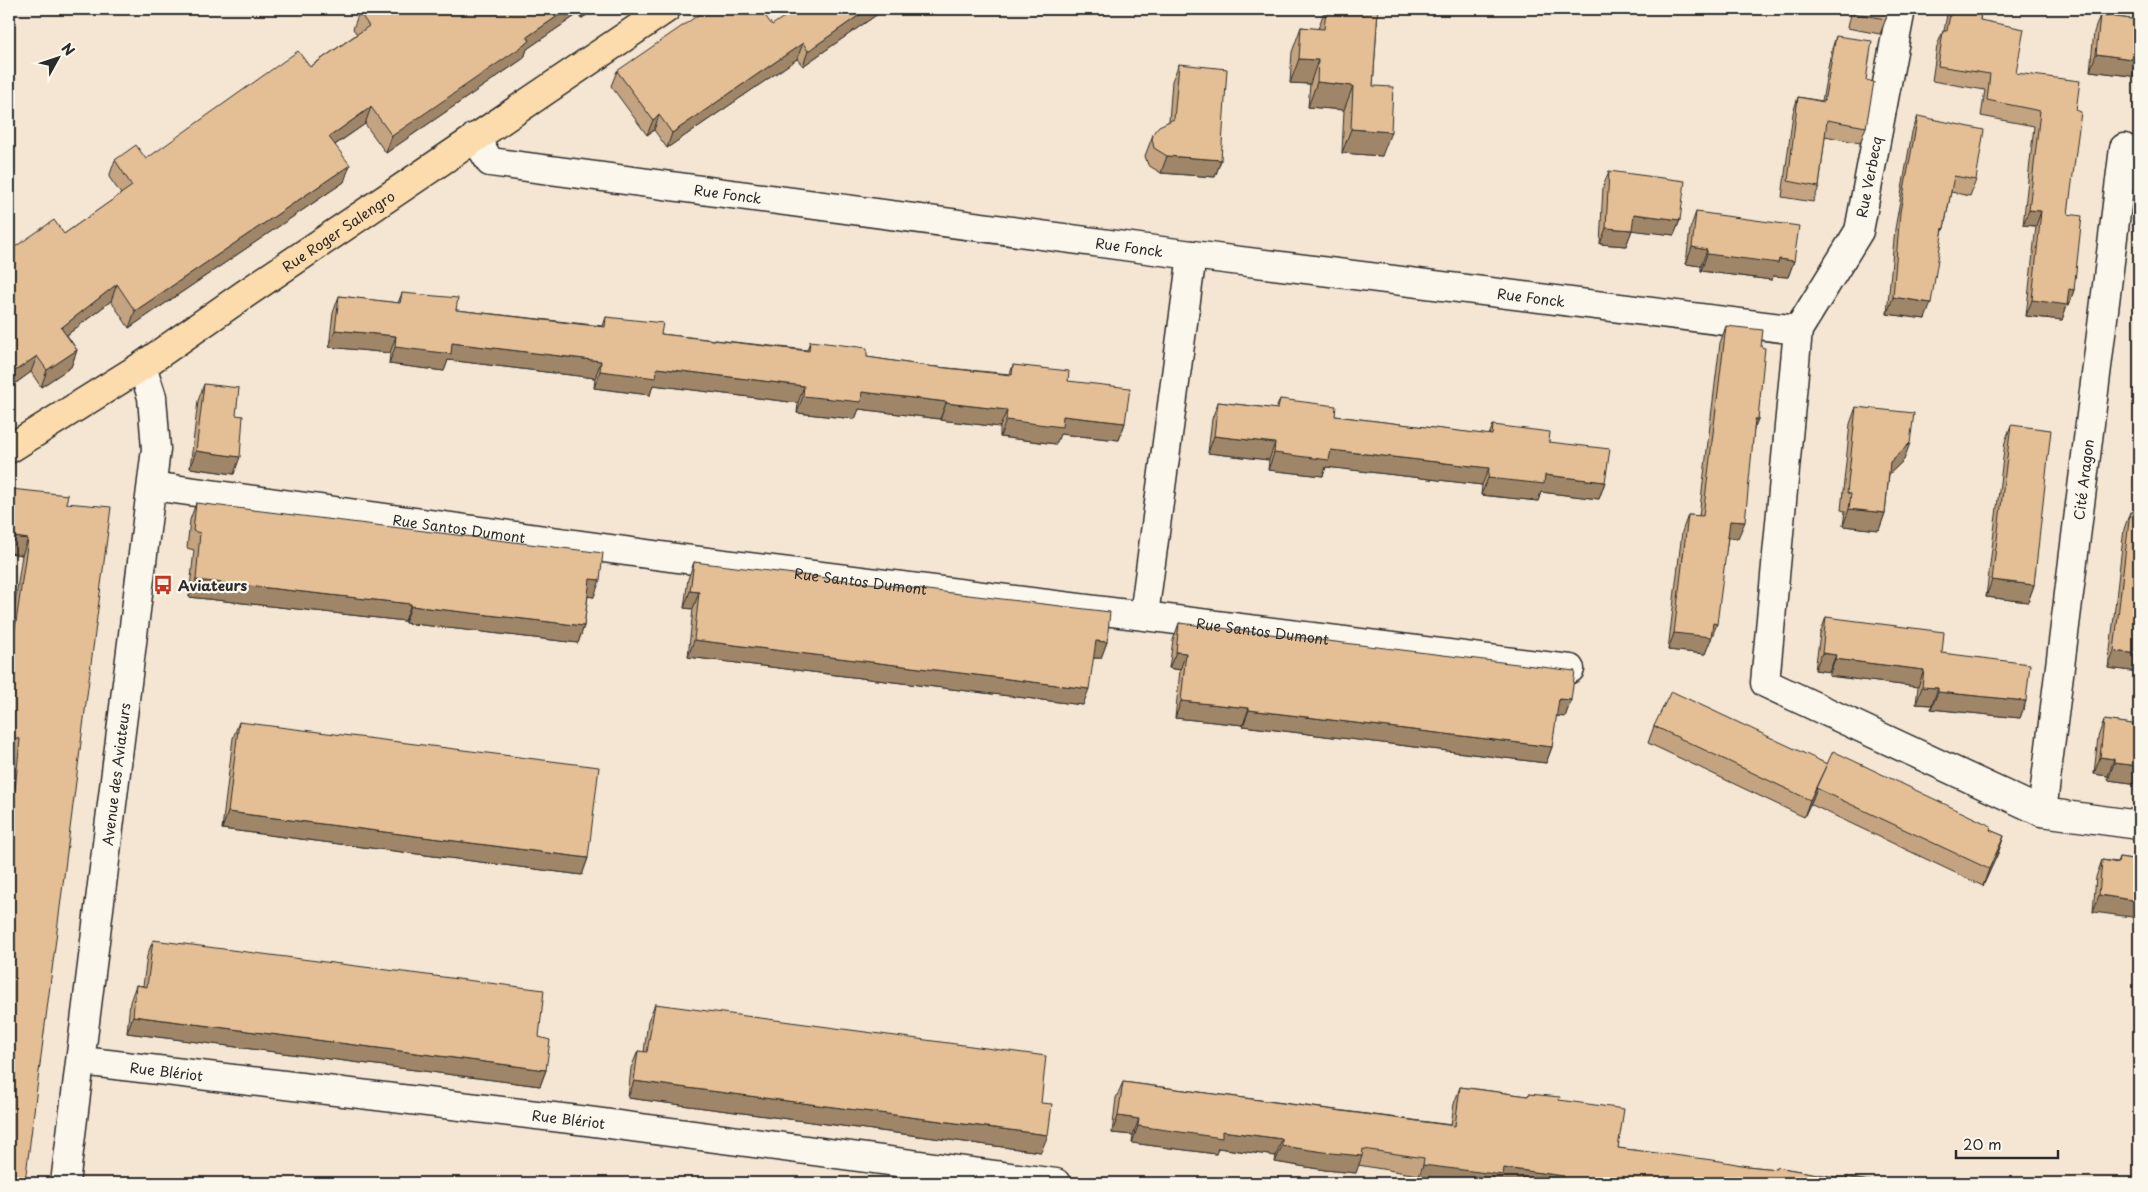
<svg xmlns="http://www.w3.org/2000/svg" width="2148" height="1192" font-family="'Playpen Sans',sans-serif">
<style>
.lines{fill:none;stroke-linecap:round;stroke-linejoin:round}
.minor-casing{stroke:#2b2b2b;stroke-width:31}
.major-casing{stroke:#2b2b2b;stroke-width:31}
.minor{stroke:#fbf7ec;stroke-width:28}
.major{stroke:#fcdcac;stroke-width:28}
.wall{fill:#c4a480;stroke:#2b2b2b}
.shaded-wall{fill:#a08668;stroke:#2b2b2b}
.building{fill:#e4bf95;stroke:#2b2b2b}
.labels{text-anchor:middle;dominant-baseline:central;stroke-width:4.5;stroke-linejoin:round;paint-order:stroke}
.street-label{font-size:14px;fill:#2b2b2b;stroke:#fbf7ec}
.poi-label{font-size:14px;font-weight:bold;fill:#2b2b2b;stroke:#fbf7ec;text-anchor:start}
</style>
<rect width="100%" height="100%" fill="#f4e6d2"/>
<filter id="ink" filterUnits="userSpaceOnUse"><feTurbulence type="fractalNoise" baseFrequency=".02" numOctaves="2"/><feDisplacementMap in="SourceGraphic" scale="10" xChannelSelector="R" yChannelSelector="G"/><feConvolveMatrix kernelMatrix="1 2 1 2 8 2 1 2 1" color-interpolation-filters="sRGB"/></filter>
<g filter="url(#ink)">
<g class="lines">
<defs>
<g id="minor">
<polyline points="1901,9 1859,231 1798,330 1765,683 2042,812 2139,825"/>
<path id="s1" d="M 475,137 L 490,162 L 1192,255 L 1798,330"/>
<path id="s2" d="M 152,486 L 669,557 L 1570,669"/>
<polyline points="1144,615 1192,255"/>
<path id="s3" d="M 2042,812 L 2124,148"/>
<path id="s4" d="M 82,1061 L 587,1121 L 1056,1183"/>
<path id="s5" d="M 65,1183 L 156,449 L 152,397 L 142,366"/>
</g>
<g id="major">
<path id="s6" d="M 9,449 L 142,366 L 245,294 L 666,9"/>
</g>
</defs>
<use href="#minor" class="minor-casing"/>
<use href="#major" class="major-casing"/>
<use href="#minor" class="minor"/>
<use href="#major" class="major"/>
</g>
<g class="wall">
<polygon points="364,9 595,9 581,19 578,14 527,49 524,58 386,153 365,124 335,145 344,182 129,328 111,301 67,335 77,350 71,367 41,387 31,372 9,388 9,245 12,249 64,234 121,194 109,177 115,160 146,159 310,67 357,34 353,29 359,12"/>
<polygon points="885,9 803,66 797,59 667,148 654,130 647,135 611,86 617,71 772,25"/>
<polygon points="1325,9 1378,9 1373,86 1382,156 1342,153 1344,110 1308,107 1310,84 1290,83 1292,52 1301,27 1318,29"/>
<polygon points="1851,9 1888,9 1886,19 1880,34 1847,28"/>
<polygon points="1948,9 1981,9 1980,20 2016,73 2076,110 2068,214 2074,290 2069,305 2067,305 2062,320 2026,316 2036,226 2023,225 2034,126 1981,116 1985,90 1932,81 1937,46 1943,31 1944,31"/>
<polygon points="2100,15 2139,20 2139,77 2090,71 2094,32"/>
<polygon points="1836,36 1866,80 1866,127 1860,143 1825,136 1819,187 1813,202 1782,197 1793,113 1798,97 1822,101 1831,52"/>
<polygon points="1179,64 1221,160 1215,177 1161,173 1148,165 1145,156 1154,132 1169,121 1172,81"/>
<polygon points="1918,116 1976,180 1970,196 1951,192 1944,228 1941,237 1925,319 1887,314 1895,229 1912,132"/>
<polygon points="1609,171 1680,220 1674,235 1632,230 1626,246 1600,244 1603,187"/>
<polygon points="1696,212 1794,261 1788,277 1773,276 1772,280 1701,271 1701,266 1686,264 1690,229"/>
<polygon points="402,293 456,310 603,326 606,317 661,334 807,350 810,341 867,357 927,366 1010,374 1013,365 1068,381 1125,423 1119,440 1060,434 1056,444 1000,437 1000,427 940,420 940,419 859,409 855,419 797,413 798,403 653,385 650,395 594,388 595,378 448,360 444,371 389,364 390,353 329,347 333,313 339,296 398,303"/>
<polygon points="1726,326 1761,347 1758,419 1754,429 1738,538 1728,538 1711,640 1710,640 1705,654 1668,650 1682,532 1688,515 1699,516 1720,343"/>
<polygon points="204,384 236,415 234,474 190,468 198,401"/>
<polygon points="1280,399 1335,416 1489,435 1493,425 1549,442 1605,482 1599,499 1541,492 1538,501 1481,495 1482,485 1326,467 1323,476 1268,470 1269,460 1208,453 1212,419 1218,402 1276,409"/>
<polygon points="1856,407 1904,460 1889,474 1885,513 1879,530 1843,526 1845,511 1841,510 1850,424"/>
<polygon points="2011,425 2034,585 2028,602 1986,597 2005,442"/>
<polygon points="11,489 66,503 25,1183 9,1183 11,790 14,756 9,755 9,645 22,555 9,553 9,494"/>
<polygon points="196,503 594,597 588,596 584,626 578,643 405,623 405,621 189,597 194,550 187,548 190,520"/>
<polygon points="2130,512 2139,513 2139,672 2108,668 2124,529"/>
<polygon points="694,562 1107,642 1101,658 1093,658 1083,705 688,657 693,609 684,608 688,579"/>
<polygon points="1826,617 1942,653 2026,701 2020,718 1931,709 1932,705 1916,704 1918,687 1829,676 1829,672 1815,670 1820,634"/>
<polygon points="1179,623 1571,700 1565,717 1556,716 1552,747 1546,763 1243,726 1243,725 1175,718 1180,670 1169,668 1173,640"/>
<polygon points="2104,720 2139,725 2139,784 2108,780 2108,776 2094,774 2098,737"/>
<polygon points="239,722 588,858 582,875 222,829 233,738"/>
<polygon points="1654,726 1827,764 2004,836 1998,853 1983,886 1810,804 1813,798 1804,817 1648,743"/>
<polygon points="2119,857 2139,860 2093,912 2096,877 2102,860 2117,862"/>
<polygon points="153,940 539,1037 546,1070 540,1086 127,1033 130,1002 136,985 143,986 147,956"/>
<polygon points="655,1004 1041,1103 1041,1152 628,1098 631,1068 638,1051 644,1052 648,1021"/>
<polygon points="1123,1082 1451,1125 1454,1104 1460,1087 1528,1096 1529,1094 1559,1100 1618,1148 1747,1166 1776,1169 1776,1167 1846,1179 1847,1177 1879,1183 1429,1183 1417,1182 1418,1175 1358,1165 1356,1173 1325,1170 1275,1162 1276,1156 1218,1148 1216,1154 1132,1143 1133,1135 1112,1133 1116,1098"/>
</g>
<g class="shaded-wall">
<polygon points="568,9 580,9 578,14 527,49 524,58 386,153 392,136 527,37"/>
<polygon points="585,9 595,9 581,19"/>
<polygon points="868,9 885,9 803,66 808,51"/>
<polygon points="803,43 797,59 667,148 672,133"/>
<polygon points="2096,54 2139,60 2139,77 2090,71"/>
<polygon points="1299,59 1318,60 1310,84 1290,83"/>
<polygon points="1317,82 1353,86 1344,110 1308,107"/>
<polygon points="371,107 365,124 323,153 329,137"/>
<polygon points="659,115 654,130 647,135 653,120"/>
<polygon points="1351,129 1391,132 1382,156 1342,153"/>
<polygon points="1167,156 1221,160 1215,177 1161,173"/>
<polygon points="350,165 344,182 129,328 135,311"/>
<polygon points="2029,210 2041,211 2036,226 2023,225"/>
<polygon points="1634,214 1680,220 1674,235 1629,230"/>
<polygon points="1606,228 1632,230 1626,246 1600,244"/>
<polygon points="1692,247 1707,250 1701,266 1686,264"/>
<polygon points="1707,254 1779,259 1794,261 1788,277 1773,276 1772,280 1701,271"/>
<polygon points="117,284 111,301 55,344 61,328"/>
<polygon points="2069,289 2074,290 2069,305 2067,305 2062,320 2026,316 2032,300"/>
<polygon points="1893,297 1931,303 1925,319 1887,314"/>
<polygon points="335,330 396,336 390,353 329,347"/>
<polygon points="452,343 601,361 595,378 448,360 444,371 389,364 395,347"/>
<polygon points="77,350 71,367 41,387 47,370"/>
<polygon points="37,356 31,372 9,388 9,375"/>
<polygon points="657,368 804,386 798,403 653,385 650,395 594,388 600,371"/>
<polygon points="862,392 947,402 940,419 859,409 855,419 797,413 803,396"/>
<polygon points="946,403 1007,410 1000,427 940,420"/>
<polygon points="1063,416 1125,423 1119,440 1060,434 1056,444 1000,437 1006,420"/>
<polygon points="1755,419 1758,419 1751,436"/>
<polygon points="1214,436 1275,443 1269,460 1208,453"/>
<polygon points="1910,443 1904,460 1884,479 1890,462"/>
<polygon points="1331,450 1489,468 1482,485 1326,467 1323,476 1268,470 1274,453"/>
<polygon points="196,451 240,457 234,474 190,468"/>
<polygon points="1545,475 1605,482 1599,499 1541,492 1538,501 1481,495 1488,478"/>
<polygon points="1849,509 1885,513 1879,530 1843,526"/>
<polygon points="1730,521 1745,522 1738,538 1724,537"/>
<polygon points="9,536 28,539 22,555 9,553"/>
<polygon points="590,579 600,580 594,597 584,596"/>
<polygon points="196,580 411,604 405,621 189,597"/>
<polygon points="1992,580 2034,585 2028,602 1986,597"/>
<polygon points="690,591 699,592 693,609 684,608"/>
<polygon points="411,606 584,626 578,643 405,623"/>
<polygon points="1713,623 1717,624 1705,654 1668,650 1674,633"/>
<polygon points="694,640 1089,689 1083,705 688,657"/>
<polygon points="1096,641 1107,642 1101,658 1090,658"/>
<polygon points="2114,651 2139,654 2139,672 2108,668"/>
<polygon points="1176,652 1186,653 1180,670 1169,668"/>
<polygon points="1822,653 1836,655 1829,672 1815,670"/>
<polygon points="1835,659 1924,670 1918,687 1829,676"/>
<polygon points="1922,687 1938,688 1932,705 1916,704"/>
<polygon points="1938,692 2026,701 2020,718 1931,709"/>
<polygon points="1559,699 1571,700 1565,717 1552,715"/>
<polygon points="1181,701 1249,708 1243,725 1175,718"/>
<polygon points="1249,710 1552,747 1546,763 1243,726"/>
<polygon points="2100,757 2114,759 2108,776 2094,774"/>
<polygon points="2114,763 2139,766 2139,784 2108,780"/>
<polygon points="1827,764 1813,798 1804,817 1810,800"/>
<polygon points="228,812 588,858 582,875 222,829"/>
<polygon points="2004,836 1998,853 1983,886 1989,869"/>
<polygon points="2099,895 2139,901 2139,918 2093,912"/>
<polygon points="133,1016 546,1070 540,1086 127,1033"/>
<polygon points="634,1081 1048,1135 1041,1152 628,1098"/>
<polygon points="1118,1116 1139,1119 1133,1135 1112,1133"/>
<polygon points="1138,1126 1222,1131 1282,1139 1276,1156 1218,1148 1216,1154 1132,1143"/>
<polygon points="1282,1146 1362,1156 1356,1173 1325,1170 1275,1162"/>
<polygon points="1423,1165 1504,1168 1564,1176 1562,1183 1429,1183 1417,1182"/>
<polygon points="9,1180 25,1182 25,1183 9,1183"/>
</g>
<g class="building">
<polygon points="364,9 568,9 527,37 530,41 392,136 371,107 329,137 350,165 135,311 117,284 61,328 77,350 47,370 37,356 9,375 9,245 12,249 54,220 64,234 132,186 115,160 136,145 146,159 298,51 310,67 369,26 359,12"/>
<polygon points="707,9 760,9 772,25 796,9 868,9 808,51 803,43 672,133 659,115 653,120 617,71"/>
<polygon points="1326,9 1378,9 1373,86 1393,87 1391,132 1351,129 1353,86 1317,82 1318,60 1299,59 1301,27 1324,29"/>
<polygon points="1853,9 1888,9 1886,19 1852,13"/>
<polygon points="1951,9 1981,9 1980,20 2024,29 2016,73 2080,81 2076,110 2081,112 2068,214 2082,216 2074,290 2069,289 2067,305 2032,300 2041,211 2029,210 2040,111 1987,100 1990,74 1938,66 1943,31 1947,31"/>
<polygon points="2100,15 2139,20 2139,60 2096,54"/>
<polygon points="1836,36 1872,41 1866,80 1874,82 1866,127 1827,120 1819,187 1788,181 1798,97 1824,102"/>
<polygon points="1179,64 1227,69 1221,160 1167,156 1154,148 1152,139 1154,132 1159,126 1174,119"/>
<polygon points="1918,116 1984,130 1976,180 1954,176 1944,228 1943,228 1931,303 1893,297 1900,212"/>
<polygon points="1609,171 1685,181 1680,220 1634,214 1632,230 1606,228"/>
<polygon points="1696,212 1799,226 1794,261 1779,259 1778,263 1707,254 1707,250 1692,247"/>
<polygon points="402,293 458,298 456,310 605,327 606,317 663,323 661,334 809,351 810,341 867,348 867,357 927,366 1012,375 1013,365 1069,371 1068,381 1130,388 1125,423 1063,416 1062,427 1006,420 1007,410 946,403 947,402 862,392 861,402 803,396 804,386 657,368 656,378 600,371 601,361 452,343 451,354 395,347 396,336 335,330 339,296 400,303"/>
<polygon points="1726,326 1763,330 1761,347 1765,348 1758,419 1755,419 1745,522 1730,521 1717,624 1713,623 1711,637 1674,633 1688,515 1703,516"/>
<polygon points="204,384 239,388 236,415 243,416 240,457 196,451"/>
<polygon points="1280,399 1336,406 1335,416 1492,435 1493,425 1550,432 1549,442 1610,449 1605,482 1545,475 1544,484 1488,478 1489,468 1331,450 1329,460 1274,453 1275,443 1214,436 1218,402 1278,409"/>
<polygon points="1856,407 1914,413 1910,443 1890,462 1885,513 1849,509 1851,494 1847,493"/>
<polygon points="2011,425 2051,430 2034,585 1992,580"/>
<polygon points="11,489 68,495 66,503 111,507 25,1182 9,1180 9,790 15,790 20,739 9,737 9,679 10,667 9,667 9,661 12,636 14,636 28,539 9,536 9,503"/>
<polygon points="196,503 603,553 600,580 590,579 584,626 411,606 411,604 196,580 200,533 193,531"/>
<polygon points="2130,512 2139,513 2139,654 2114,651"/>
<polygon points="694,562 1110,612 1107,642 1096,641 1089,689 694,640 699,592 690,591"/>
<polygon points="1826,617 1944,632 1942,653 2030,664 2026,701 1938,692 1938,688 1922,687 1924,670 1835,659 1836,655 1822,653"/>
<polygon points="1179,623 1575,671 1571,700 1559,699 1552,747 1249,710 1249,708 1181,701 1186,653 1176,652"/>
<polygon points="1671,691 1827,764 1810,800 1654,726"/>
<polygon points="2104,720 2139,725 2139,766 2114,763 2114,759 2100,757"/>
<polygon points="239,722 599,767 588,858 228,812"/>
<polygon points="1833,751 1991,826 1990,830 2004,836 1989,869 1816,788"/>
<polygon points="2119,857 2139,860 2139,901 2099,895 2102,860 2118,863"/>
<polygon points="153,940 544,990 539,1037 550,1040 546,1070 133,1016 136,985 147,987"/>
<polygon points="655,1004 1046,1056 1041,1103 1052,1104 1048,1135 634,1081 638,1051 647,1052"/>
<polygon points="1123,1082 1455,1126 1460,1087 1528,1096 1529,1094 1560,1097 1559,1100 1624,1109 1618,1148 1720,1161 1747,1166 1776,1169 1776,1167 1847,1179 1847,1177 1879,1183 1564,1183 1564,1176 1504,1168 1503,1175 1423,1165 1424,1158 1363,1149 1362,1156 1331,1153 1282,1146 1282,1139 1222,1131 1222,1138 1138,1126 1139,1119 1118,1116"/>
</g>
</g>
<defs>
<symbol id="bus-bare" viewBox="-9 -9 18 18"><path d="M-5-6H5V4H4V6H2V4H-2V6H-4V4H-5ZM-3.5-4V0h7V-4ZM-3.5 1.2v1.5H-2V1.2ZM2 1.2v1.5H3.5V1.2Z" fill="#c8321e" stroke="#fbf7ec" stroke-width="2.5" paint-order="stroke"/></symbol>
</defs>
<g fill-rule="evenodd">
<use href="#bus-bare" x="149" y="571" width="28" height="28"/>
</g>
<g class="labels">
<g class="street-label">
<text transform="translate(1869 177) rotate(-79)">Rue Verbecq</text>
<text stroke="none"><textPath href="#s1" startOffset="269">Rue Fonck</textPath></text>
<text stroke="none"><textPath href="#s6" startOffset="395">Rue Roger Salengro</textPath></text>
<text stroke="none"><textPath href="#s1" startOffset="674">Rue Fonck</textPath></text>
<text stroke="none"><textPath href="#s1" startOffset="1079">Rue Fonck</textPath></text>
<text stroke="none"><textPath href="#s3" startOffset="335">Cité Aragon</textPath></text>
<text stroke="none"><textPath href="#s2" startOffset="310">Rue Santos Dumont</textPath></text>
<text stroke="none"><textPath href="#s2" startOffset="715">Rue Santos Dumont</textPath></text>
<text stroke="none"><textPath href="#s2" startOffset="1120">Rue Santos Dumont</textPath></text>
<text stroke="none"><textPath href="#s5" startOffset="412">Avenue des Aviateurs</textPath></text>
<text stroke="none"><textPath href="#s4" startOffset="85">Rue Blériot</textPath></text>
<text stroke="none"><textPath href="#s4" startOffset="490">Rue Blériot</textPath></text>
</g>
<g class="poi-label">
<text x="178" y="585">Aviateurs</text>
</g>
</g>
<rect width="2148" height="1192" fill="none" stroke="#fbf7ec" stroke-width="30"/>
<rect x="15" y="15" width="2118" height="1162" fill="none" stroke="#2b2b2b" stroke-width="2" filter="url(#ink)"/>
<g transform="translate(58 58) rotate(50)" stroke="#fbf7ec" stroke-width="4" paint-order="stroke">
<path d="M0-4L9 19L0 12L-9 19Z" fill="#2b2b2b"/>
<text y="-8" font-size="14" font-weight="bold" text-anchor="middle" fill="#2b2b2b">N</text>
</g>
<path d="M1956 1150v8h102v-8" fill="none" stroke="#2b2b2b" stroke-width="2.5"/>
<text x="1963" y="1150" font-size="15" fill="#2b2b2b" stroke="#fbf7ec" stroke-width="4" paint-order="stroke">20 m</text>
</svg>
